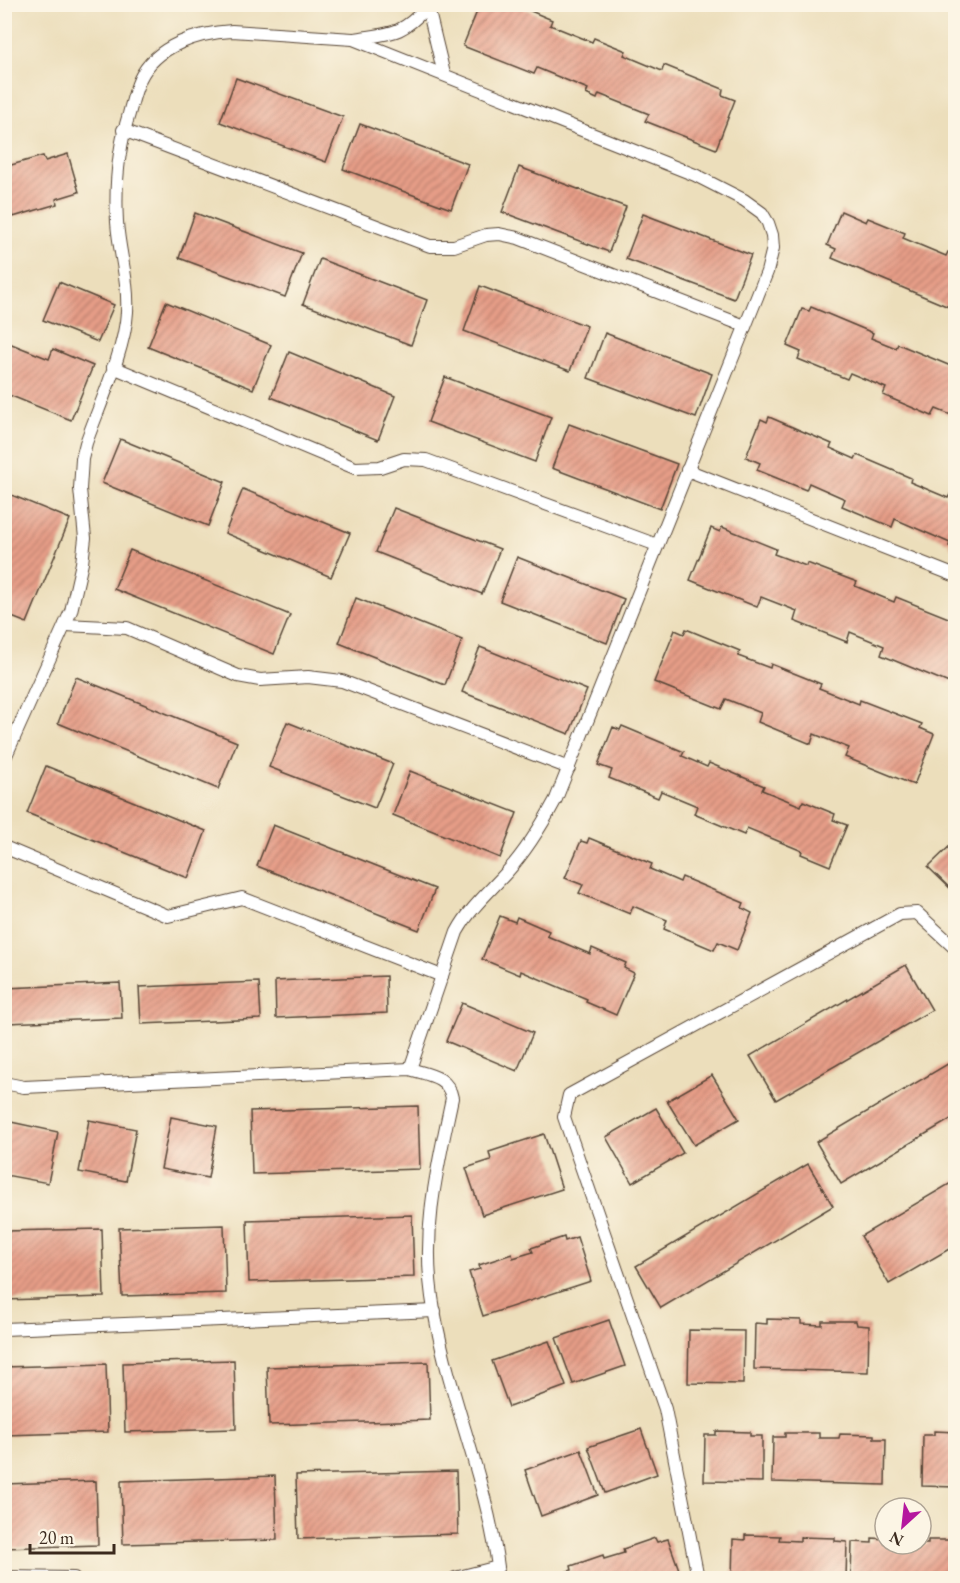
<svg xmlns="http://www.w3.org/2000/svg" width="960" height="1583" font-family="'EB Garamond',serif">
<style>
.building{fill:url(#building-hatch)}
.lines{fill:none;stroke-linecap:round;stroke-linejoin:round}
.lane-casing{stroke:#564536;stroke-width:14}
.lane{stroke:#fff;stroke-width:12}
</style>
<defs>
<pattern id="building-hatch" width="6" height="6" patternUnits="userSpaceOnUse" patternTransform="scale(1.5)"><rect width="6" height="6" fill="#e69d87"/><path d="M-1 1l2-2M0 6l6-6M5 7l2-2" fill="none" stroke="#bc806e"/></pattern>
</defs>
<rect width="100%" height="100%" fill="#fcf5e5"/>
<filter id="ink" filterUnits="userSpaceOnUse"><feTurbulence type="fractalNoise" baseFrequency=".0167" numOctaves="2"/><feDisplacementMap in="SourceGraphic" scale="12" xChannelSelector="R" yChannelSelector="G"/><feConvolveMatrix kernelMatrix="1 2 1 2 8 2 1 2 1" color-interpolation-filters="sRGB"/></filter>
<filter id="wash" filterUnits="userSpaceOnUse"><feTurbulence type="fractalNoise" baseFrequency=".008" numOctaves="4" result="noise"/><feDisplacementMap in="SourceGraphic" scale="24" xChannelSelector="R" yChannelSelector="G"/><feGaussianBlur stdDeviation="1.35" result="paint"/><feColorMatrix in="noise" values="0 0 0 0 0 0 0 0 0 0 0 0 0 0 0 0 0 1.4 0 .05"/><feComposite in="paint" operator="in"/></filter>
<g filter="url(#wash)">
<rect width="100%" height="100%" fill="#ecdebb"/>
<g id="blocks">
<g class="building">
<polygon points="480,4 514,4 552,20 550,25 592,42 594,38 626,51 624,55 662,71 664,65 723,89 722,95 735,100 716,149 645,121 649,114 599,94 597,99 586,94 588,89 537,68 534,74 463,46"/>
<polygon points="236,78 343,117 326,162 220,122"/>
<polygon points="360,124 468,164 451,209 343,169"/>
<polygon points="68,154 79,192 56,199 57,204 13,217 11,212 4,214 4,167 43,156 45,161"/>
<polygon points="519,167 626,207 609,252 502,212"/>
<polygon points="841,211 866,222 868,218 905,233 903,238 946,256 948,252 956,255 956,310 832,258 836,249 827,245"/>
<polygon points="195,213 302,253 285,297 179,258"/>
<polygon points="643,214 751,255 734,299 626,259"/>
<polygon points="320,259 427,300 411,345 303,304"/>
<polygon points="59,282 114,305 98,342 43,320"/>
<polygon points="480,286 587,326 570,371 464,331"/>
<polygon points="166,302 271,345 253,389 148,347"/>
<polygon points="811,307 873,333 871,338 896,348 898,344 953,367 951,371 956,373 956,417 936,409 932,416 883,395 886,388 850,373 847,379 798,359 801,352 787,346 802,309 809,311"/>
<polygon points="605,333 712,374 696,418 588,378"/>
<polygon points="4,341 49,359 53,349 93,366 71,420 4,393"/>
<polygon points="289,352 395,396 378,440 271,397"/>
<polygon points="445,377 551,417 535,462 428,422"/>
<polygon points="769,417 832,444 830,448 855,459 857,455 911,478 910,482 948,498 951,493 956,495 956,549 949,546 950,543 895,519 892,527 842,506 845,499 809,483 806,490 757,470 760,463 746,457 761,419 767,422"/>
<polygon points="569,424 677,464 660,509 552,468"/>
<polygon points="120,439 225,482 208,526 102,483"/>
<polygon points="243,489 350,533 331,577 225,533"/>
<polygon points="4,492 70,519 27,623 4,614"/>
<polygon points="394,508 500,549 482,594 376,552"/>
<polygon points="722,527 776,549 774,554 806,566 807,563 857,582 855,586 894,602 896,597 956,621 956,667 949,683 881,655 884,646 850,632 847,642 794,621 797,611 761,597 757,607 690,580 711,528 720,532"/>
<polygon points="130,550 290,615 274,654 114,589"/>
<polygon points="517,557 624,599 607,643 500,601"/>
<polygon points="356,598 462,640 445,685 339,643"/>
<polygon points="686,629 740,651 738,656 770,668 771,664 821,684 819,688 859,704 860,700 922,724 920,728 934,734 914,785 845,757 849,748 814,734 811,744 758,722 761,713 726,699 721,709 654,682 675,630 684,634"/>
<polygon points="480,647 587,690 569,734 462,692"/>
<polygon points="76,677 237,742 218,789 58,723"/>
<polygon points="287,722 393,764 375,808 269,767"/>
<polygon points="622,726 684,752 682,756 707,767 709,763 764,786 762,790 801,806 803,801 835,814 833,820 847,825 830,866 801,854 802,851 747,828 744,835 694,814 697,806 661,791 658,798 609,778 612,770 598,765 613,727 620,730"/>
<polygon points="46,766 206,831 188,878 27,813"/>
<polygon points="410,771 517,813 500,858 393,815"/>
<polygon points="273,825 435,889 419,930 257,866"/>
<polygon points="589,838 652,864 650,869 680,882 682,877 744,903 742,908 752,913 737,950 718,942 714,950 664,929 667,920 633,906 630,914 579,893 583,885 565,878 581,841 587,843"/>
<polygon points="956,840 956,894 928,867"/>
<polygon points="500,916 515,922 517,917 549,931 547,936 590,954 592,948 626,963 624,968 634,973 616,1015 586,1002 587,999 521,971 520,975 482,959"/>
<polygon points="906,965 932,1010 776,1100 750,1056"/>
<polygon points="386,976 387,1013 276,1018 275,981"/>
<polygon points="259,982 261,1019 141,1024 139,987"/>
<polygon points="120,983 122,1018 8,1023 6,988"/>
<polygon points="462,1003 533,1033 517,1071 446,1041"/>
<polygon points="956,1059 956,1116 841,1184 816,1142"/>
<polygon points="712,1075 739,1119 694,1145 667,1101"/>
<polygon points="418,1106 420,1169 252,1174 250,1111"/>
<polygon points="656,1108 683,1153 632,1183 606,1137"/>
<polygon points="171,1117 217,1126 208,1178 161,1169"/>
<polygon points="89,1120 136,1129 126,1181 79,1172"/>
<polygon points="11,1122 58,1132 48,1183 5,1175 5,1156"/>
<polygon points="544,1134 562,1189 482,1215 466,1168 491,1160 489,1152"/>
<polygon points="808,1164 833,1206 661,1308 636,1266"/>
<polygon points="956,1180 956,1245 889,1284 861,1236"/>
<polygon points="412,1215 414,1277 249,1282 247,1220"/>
<polygon points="224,1225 226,1293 122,1296 119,1228"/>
<polygon points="102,1229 104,1297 4,1300 4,1231"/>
<polygon points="564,1237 565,1241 577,1237 591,1281 483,1316 469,1272 480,1269 479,1265 512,1254 513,1258 533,1252 531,1248"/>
<polygon points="767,1319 801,1320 801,1324 822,1325 822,1321 856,1321 857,1325 869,1326 868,1372 754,1369 755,1323 767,1324"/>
<polygon points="609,1320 625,1366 573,1384 556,1338"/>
<polygon points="689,1330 744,1331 743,1384 688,1383"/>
<polygon points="549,1341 566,1386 509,1407 492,1361"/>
<polygon points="234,1360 236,1429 125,1432 123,1363"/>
<polygon points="428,1362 430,1420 269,1425 267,1367"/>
<polygon points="106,1364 108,1432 4,1435 4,1367"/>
<polygon points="641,1429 657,1474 605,1493 588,1447"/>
<polygon points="716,1431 750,1432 750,1436 762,1436 762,1482 704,1481 705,1435 716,1435"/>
<polygon points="934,1431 956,1432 956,1487 922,1486 923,1435 934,1435"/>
<polygon points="785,1433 819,1433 819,1438 839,1438 840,1434 874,1435 874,1439 886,1439 885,1485 772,1482 773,1437 785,1437"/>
<polygon points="581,1450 598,1495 541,1516 525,1470"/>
<polygon points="456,1471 458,1534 298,1539 296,1475"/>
<polygon points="275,1476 277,1540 123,1544 121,1481"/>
<polygon points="96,1481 98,1545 4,1548 4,1484"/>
<polygon points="745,1535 780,1536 779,1540 800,1541 800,1537 835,1538 835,1541 847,1542 846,1578 732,1578 733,1539 745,1540"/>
<polygon points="655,1538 657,1542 668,1539 682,1578 562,1578 561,1573 572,1570 571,1566 603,1555 604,1559 624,1553 623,1549"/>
<polygon points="872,1538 885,1539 885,1544 928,1544 928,1540 956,1540 956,1578 851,1578 852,1542 872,1543"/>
</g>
</g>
</g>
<g filter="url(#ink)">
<use href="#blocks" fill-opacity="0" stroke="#564536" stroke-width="1.5"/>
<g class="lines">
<defs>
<g id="lane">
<polyline points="427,4 444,74"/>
<path d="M 354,39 C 392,33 400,36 427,7"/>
<polyline points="123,130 430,246 454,246 486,235 499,234 518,238 745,326"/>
<polyline points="113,367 355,468 380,467 404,459 426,460 657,545"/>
<polyline points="687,470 956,576"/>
<polyline points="65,625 127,628 238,676 260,680 308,677 342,681 569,768"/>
<path d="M 4,760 L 71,611 L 82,563 L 85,538 L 80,489 L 82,459 L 86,443 C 99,406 125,350 127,312 C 129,281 119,253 117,222 C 115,185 118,149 129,114 C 132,103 135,90 140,79 C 156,45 198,33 232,31 L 353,39 L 695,175 L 744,200 L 762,213 L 768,223 L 772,235 L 773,248 L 767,272 L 556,799 C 542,825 527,850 507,872 C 489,892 470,908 457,932 L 410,1069"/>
<polyline points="4,847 168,916 242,898 442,976"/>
<path d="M 4,1083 L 24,1087 L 410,1069 C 429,1075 448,1076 452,1098 C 438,1165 422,1227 432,1297 C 445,1389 486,1475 498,1567 L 455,1578"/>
<polyline points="4,1329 435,1311"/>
<polyline points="4,1577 74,1578"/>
<polyline points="698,1578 665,1409 564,1117 569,1095 900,914 917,913 956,949"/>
</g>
</defs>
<use href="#lane" class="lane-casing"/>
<use href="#lane" class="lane"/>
</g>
</g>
<rect width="960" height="1583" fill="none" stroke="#fcf5e5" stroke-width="24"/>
<g transform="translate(903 1526) rotate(207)"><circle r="28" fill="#fcf5e5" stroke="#afa495" stroke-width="1.5"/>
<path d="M0-4.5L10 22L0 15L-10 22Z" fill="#b5179e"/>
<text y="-9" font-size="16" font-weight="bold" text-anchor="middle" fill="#3b2a1e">N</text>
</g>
<path d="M30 1544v9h84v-9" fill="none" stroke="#3b2a1e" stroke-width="3"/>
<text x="39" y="1544" font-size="18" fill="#3b2a1e" stroke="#fcf5e5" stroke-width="4.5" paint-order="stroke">20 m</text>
</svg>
